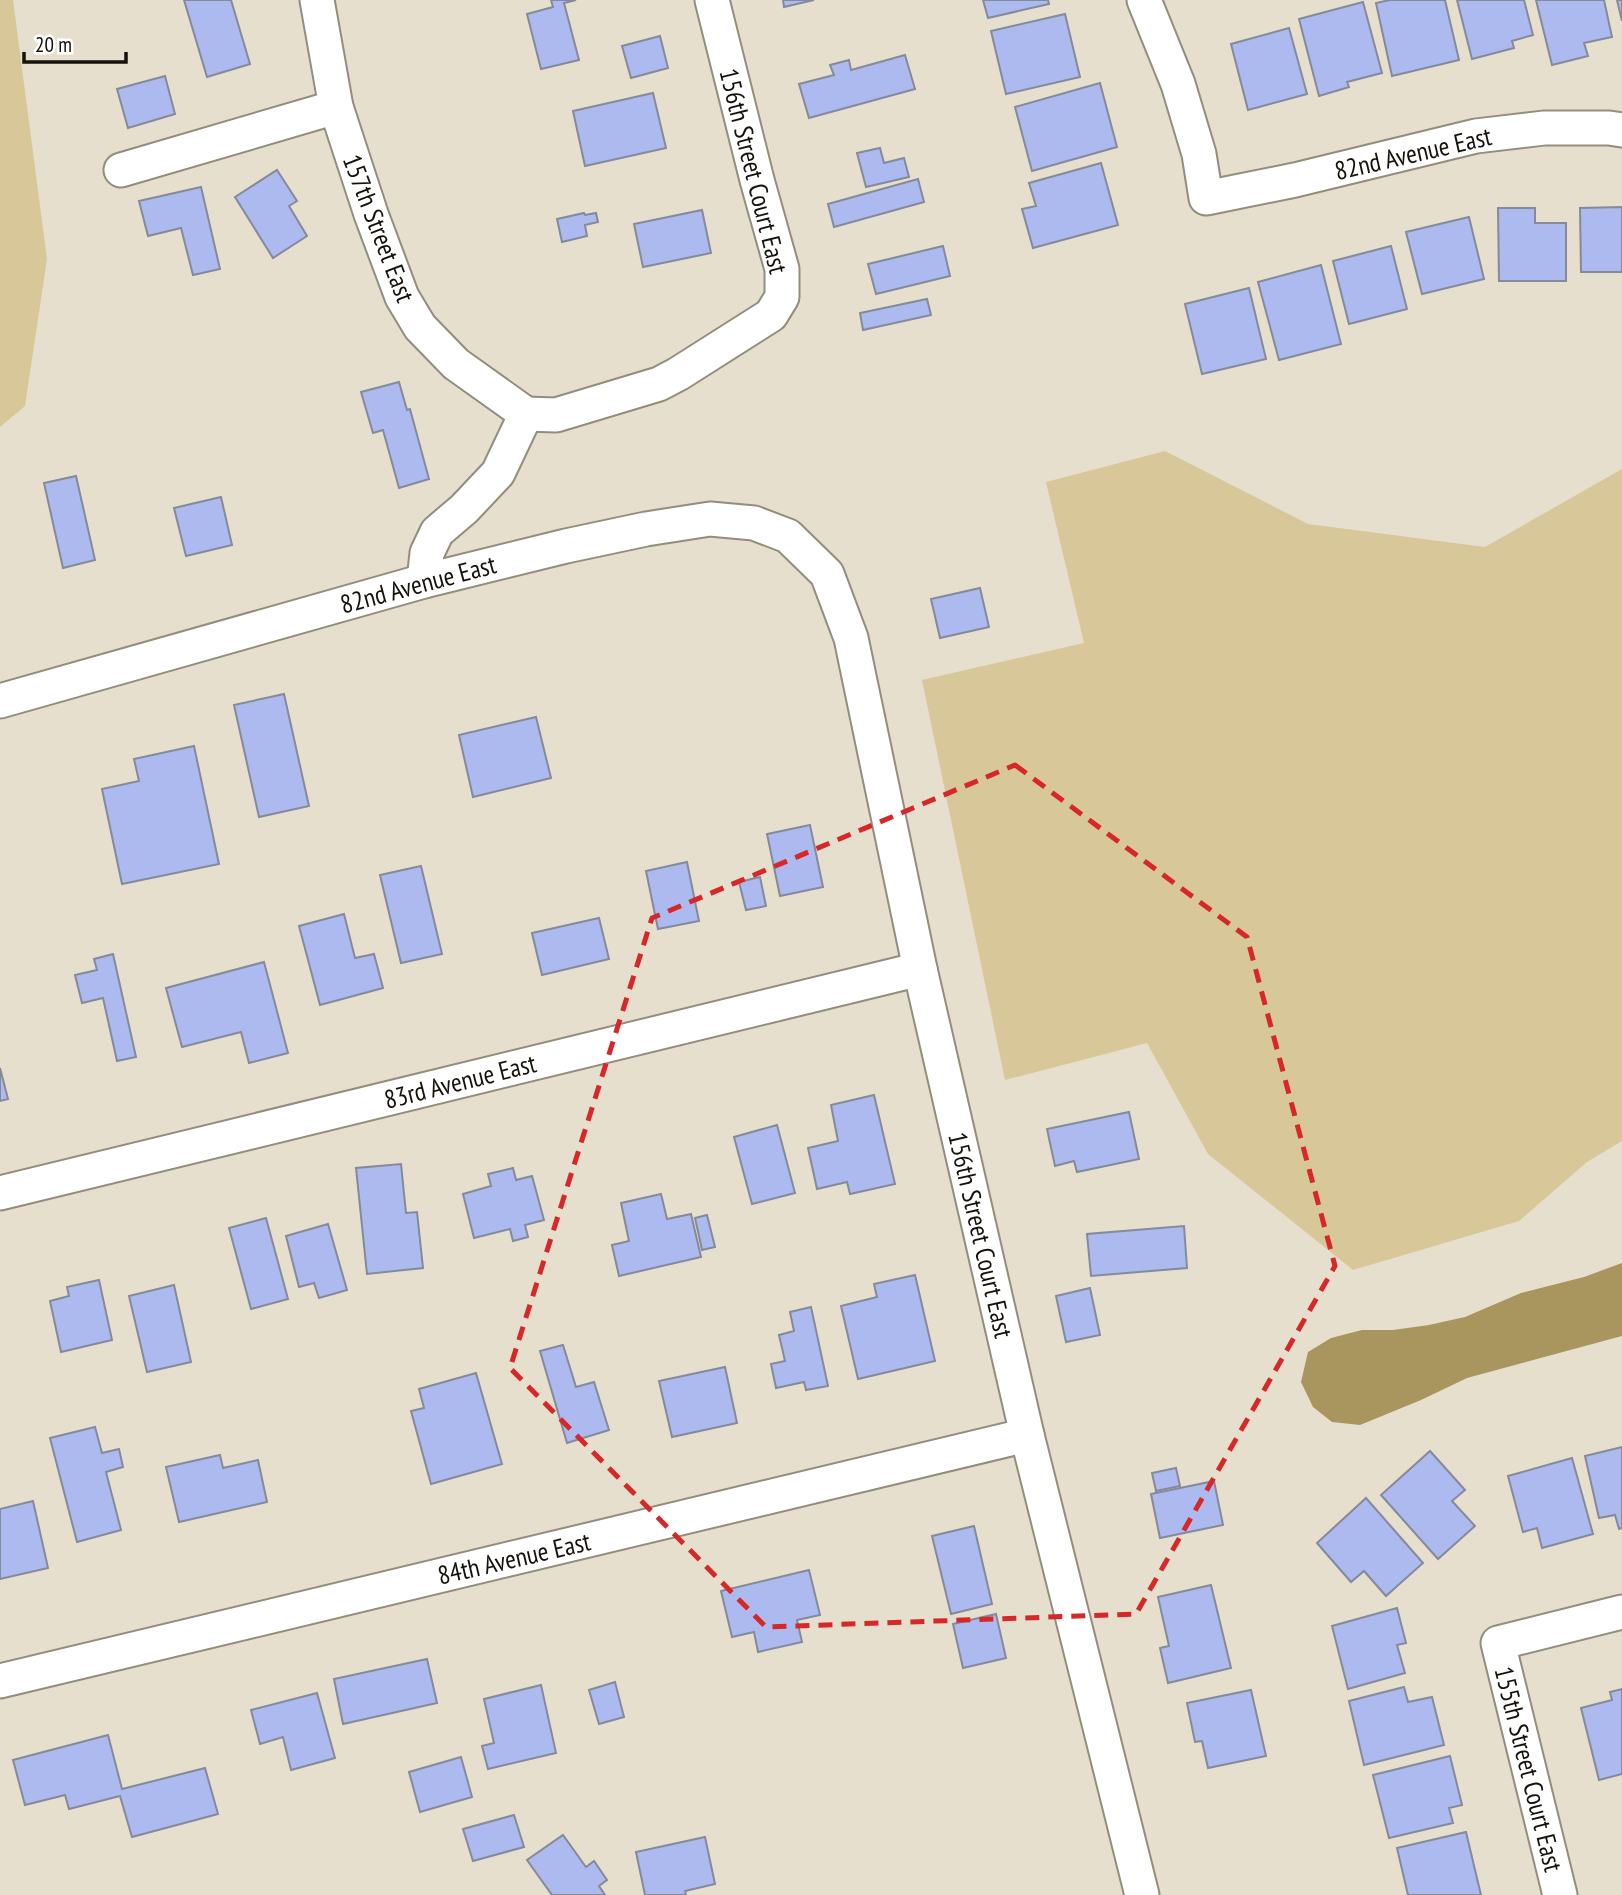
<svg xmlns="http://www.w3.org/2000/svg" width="1622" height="1895" font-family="'PT Sans Narrow',sans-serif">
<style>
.green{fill:#d8c799}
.water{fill:#a9955e}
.building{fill:#acbaef;stroke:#858a9a;stroke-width:2}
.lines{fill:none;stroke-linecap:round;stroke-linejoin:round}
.minor-casing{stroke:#928d7d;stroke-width:37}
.minor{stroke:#fff;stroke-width:33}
.marked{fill:none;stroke:#d62828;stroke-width:5;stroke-dasharray:14 9;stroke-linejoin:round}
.labels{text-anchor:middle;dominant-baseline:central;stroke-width:5;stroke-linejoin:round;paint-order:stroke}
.street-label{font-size:26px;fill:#15120c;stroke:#fff}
</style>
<rect width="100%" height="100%" fill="#e6dfce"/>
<g class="green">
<polygon points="0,0 13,0 47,259 25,406 0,427"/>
<polygon points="1165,451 1308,524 1485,547 1622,469 1622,1141 1587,1162 1519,1221 1353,1270 1208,1154 1147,1043 1005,1080 922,680 1084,643 1046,482"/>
</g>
<polygon class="water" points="1622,1263 1622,1336 1467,1378 1421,1400 1360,1425 1332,1422 1313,1407 1301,1382 1308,1352 1331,1338 1362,1330 1393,1330 1429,1325 1465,1317 1521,1293 1584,1277"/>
<g class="building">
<polygon points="184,0 231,0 250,64 207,77"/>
<polygon points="551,0 576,0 564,3 579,60 541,69 527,14 553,7"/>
<polygon points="783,0 814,0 784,7"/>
<polygon points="983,0 1048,0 1049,4 988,18"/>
<polygon points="1390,0 1445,0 1459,60 1392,76 1376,3"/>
<polygon points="1457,0 1524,0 1533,35 1512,41 1514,48 1472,59"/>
<polygon points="1536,0 1604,0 1612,37 1584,43 1588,56 1552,65"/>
<polygon points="1617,0 1622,0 1622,21"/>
<polygon points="1363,2 1382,73 1347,82 1349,87 1319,96 1299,19"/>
<polygon points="1065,14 1080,77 1006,94 991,31"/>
<polygon points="1289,28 1307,94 1248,110 1231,44"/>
<polygon points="660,36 668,68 631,78 622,46"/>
<polygon points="905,55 915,89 809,118 799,84 834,75 830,65 849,60 851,70"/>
<polygon points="165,76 175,114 128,128 117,89"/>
<polygon points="1100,83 1117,147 1032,171 1015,107"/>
<polygon points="653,93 666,148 585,166 573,111"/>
<polygon points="880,148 884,163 904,158 909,177 866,187 857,153"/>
<polygon points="1101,163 1118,225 1033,248 1022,209 1036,206 1029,183"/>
<polygon points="277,170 297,201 289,206 307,236 273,258 235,197"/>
<polygon points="918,179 924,202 834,227 828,204"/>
<polygon points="201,187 220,269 193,275 181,228 148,236 139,201"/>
<polygon points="1622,207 1622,272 1581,272 1580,208"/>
<polygon points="1498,208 1535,208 1535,223 1566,223 1566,281 1499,281"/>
<polygon points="702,210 711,253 643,267 634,224"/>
<polygon points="584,213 585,215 596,213 598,222 585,225 587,236 562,242 557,219"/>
<polygon points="1469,217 1484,279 1422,294 1406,232"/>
<polygon points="943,246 950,276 876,294 868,264"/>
<polygon points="1391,246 1407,309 1349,324 1333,261"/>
<polygon points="1321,265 1341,344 1279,360 1258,282"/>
<polygon points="1249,288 1266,359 1202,374 1185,304"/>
<polygon points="927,299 931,315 863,330 860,313"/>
<polygon points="399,382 407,410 410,409 429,479 399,488 383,430 373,433 361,392"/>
<polygon points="76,476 95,560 63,568 44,483"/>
<polygon points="221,497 232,545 186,556 174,508"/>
<polygon points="980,588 989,627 940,638 931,599"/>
<polygon points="284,694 309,806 259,817 234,705"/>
<polygon points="536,717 551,778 473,797 459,735"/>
<polygon points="194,746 219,864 122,884 102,789 139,781 134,759"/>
<polygon points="810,825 823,887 780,896 767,834"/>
<polygon points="687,862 699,921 658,929 646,871"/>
<polygon points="421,866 442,954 401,963 380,875"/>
<polygon points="760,877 766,906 746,910 739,882"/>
<polygon points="344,914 355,958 374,954 383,988 320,1005 299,926"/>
<polygon points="599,918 609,959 542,975 532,933"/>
<polygon points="113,954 136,1057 117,1061 103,998 82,1003 75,975 97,970 94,959"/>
<polygon points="264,962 288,1053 249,1063 241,1032 182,1047 166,988"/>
<polygon points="0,1068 8,1099 0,1101"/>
<polygon points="874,1095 895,1184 850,1194 847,1182 817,1189 808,1148 838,1141 831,1105"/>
<polygon points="1129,1112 1139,1159 1077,1172 1074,1161 1055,1166 1047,1129"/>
<polygon points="777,1125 795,1193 752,1204 734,1137"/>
<polygon points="401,1164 406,1213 417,1212 423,1268 367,1274 356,1168"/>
<polygon points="513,1168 516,1180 532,1176 544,1220 525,1225 528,1237 513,1241 510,1229 474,1238 463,1194 491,1186 488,1174"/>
<polygon points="661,1194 667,1219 691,1214 701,1257 619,1276 612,1245 629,1241 621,1203"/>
<polygon points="707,1215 715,1247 702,1250 695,1218"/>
<polygon points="266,1218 288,1299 251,1309 229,1228"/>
<polygon points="328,1224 347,1290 319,1298 314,1283 299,1287 286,1236"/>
<polygon points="1184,1226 1187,1268 1091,1276 1087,1234"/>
<polygon points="915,1275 935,1361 858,1379 841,1306 877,1297 874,1284"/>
<polygon points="99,1280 112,1340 61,1352 50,1301 69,1296 67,1287"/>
<polygon points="174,1285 191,1362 147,1372 129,1296"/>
<polygon points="1090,1288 1100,1335 1066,1342 1056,1296"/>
<polygon points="811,1307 828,1386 806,1390 804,1382 776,1388 771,1364 785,1361 779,1335 794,1331 790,1312"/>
<polygon points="563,1345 576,1387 594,1382 609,1430 567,1443 540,1351"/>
<polygon points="725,1367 737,1423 672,1437 659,1381"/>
<polygon points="476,1373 502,1464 431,1484 411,1411 424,1408 419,1389"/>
<polygon points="95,1427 102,1453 119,1449 123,1467 106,1472 121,1530 77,1542 50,1438"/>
<polygon points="1622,1447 1622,1528 1619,1529 1615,1515 1599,1518 1585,1456"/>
<polygon points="1430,1451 1465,1490 1452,1501 1475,1526 1438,1559 1381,1495"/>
<polygon points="220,1455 223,1468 258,1460 267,1502 179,1522 166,1467"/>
<polygon points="1572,1458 1593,1534 1542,1548 1537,1528 1523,1532 1508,1476"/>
<polygon points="1176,1468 1180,1486 1156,1491 1152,1473"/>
<polygon points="1214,1481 1223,1525 1160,1538 1151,1494"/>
<polygon points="1366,1498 1423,1563 1386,1596 1364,1571 1351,1582 1317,1543"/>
<polygon points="33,1501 48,1568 0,1579 0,1509"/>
<polygon points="974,1526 992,1604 951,1614 932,1536"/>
<polygon points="809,1570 820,1615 797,1620 802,1642 758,1652 754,1632 732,1637 721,1591"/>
<polygon points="1211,1585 1231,1668 1168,1683 1160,1648 1169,1646 1158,1597"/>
<polygon points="1397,1608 1406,1643 1397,1645 1405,1673 1348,1689 1332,1626"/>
<polygon points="996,1614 1006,1658 963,1668 953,1624"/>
<polygon points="427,1659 437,1703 343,1724 334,1679"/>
<polygon points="615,1682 624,1717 599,1724 589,1690"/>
<polygon points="541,1685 556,1753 488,1769 482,1746 494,1743 484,1699"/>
<polygon points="1404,1687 1408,1702 1432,1697 1444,1745 1364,1765 1349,1701"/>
<polygon points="1622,1689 1622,1774 1599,1780 1581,1708 1612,1700 1610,1692"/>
<polygon points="1251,1690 1266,1756 1208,1768 1202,1741 1195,1742 1187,1703"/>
<polygon points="317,1693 335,1758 291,1770 283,1737 260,1744 251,1710"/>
<polygon points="108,1735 122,1789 205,1768 218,1814 132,1837 120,1796 69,1809 65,1795 25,1805 13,1760"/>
<polygon points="1450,1756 1462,1805 1449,1808 1453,1823 1389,1838 1373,1775"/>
<polygon points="461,1757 472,1797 420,1812 409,1772"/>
<polygon points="514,1815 524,1847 473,1861 463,1829"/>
<polygon points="1466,1832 1481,1895 1408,1895 1397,1848"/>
<polygon points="563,1835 586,1867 594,1861 607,1880 599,1886 605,1895 552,1895 527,1860"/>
<polygon points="705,1837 715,1884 685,1891 686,1895 645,1895 636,1852"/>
</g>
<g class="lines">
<defs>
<g id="minor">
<polyline points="317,0 336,107 371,214 402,297 420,327 456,364 526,414 498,473 464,509 437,532 427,553 424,581"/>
<polyline points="1144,0 1178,84 1199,154 1206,198 1295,180 1476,136 1544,128 1609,128 1622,130"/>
<polyline points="121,170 336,107"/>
<polyline points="526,414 556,415 659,384 678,374 771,315 782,297 782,269 757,180 712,0"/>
<polyline points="0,701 424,581 566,546 646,529 710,519 754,523 788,536 827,574 851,638 920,969 1027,1435 1142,1895"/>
<polyline points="0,1193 920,969"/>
<polyline points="0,1681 1027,1435"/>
<polyline points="1560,1895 1498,1643 1622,1612"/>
</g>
</defs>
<use href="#minor" class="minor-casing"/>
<use href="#minor" class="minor"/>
</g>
<path class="marked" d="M 1015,765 L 1247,937 L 1335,1266 L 1136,1614 L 766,1627 L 510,1368 L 652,918 Z"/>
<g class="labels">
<g class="street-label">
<text transform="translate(1413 153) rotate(-13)">82nd Avenue East</text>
<text transform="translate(754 171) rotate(76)">156th Street Court East</text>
<text transform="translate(379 228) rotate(69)">157th Street East</text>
<text transform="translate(418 584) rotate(-15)">82nd Avenue East</text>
<text transform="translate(460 1081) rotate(-14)">83rd Avenue East</text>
<text transform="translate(981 1235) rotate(77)">156th Street Court East</text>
<text transform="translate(514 1558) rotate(-13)">84th Avenue East</text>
<text transform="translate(1529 1769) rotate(76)">155th Street Court East</text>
</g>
</g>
<path d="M24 52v10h102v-10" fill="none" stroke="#15120c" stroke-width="3.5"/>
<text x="35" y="52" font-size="21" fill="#15120c" stroke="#ffffff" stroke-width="5" paint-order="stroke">20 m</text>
</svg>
